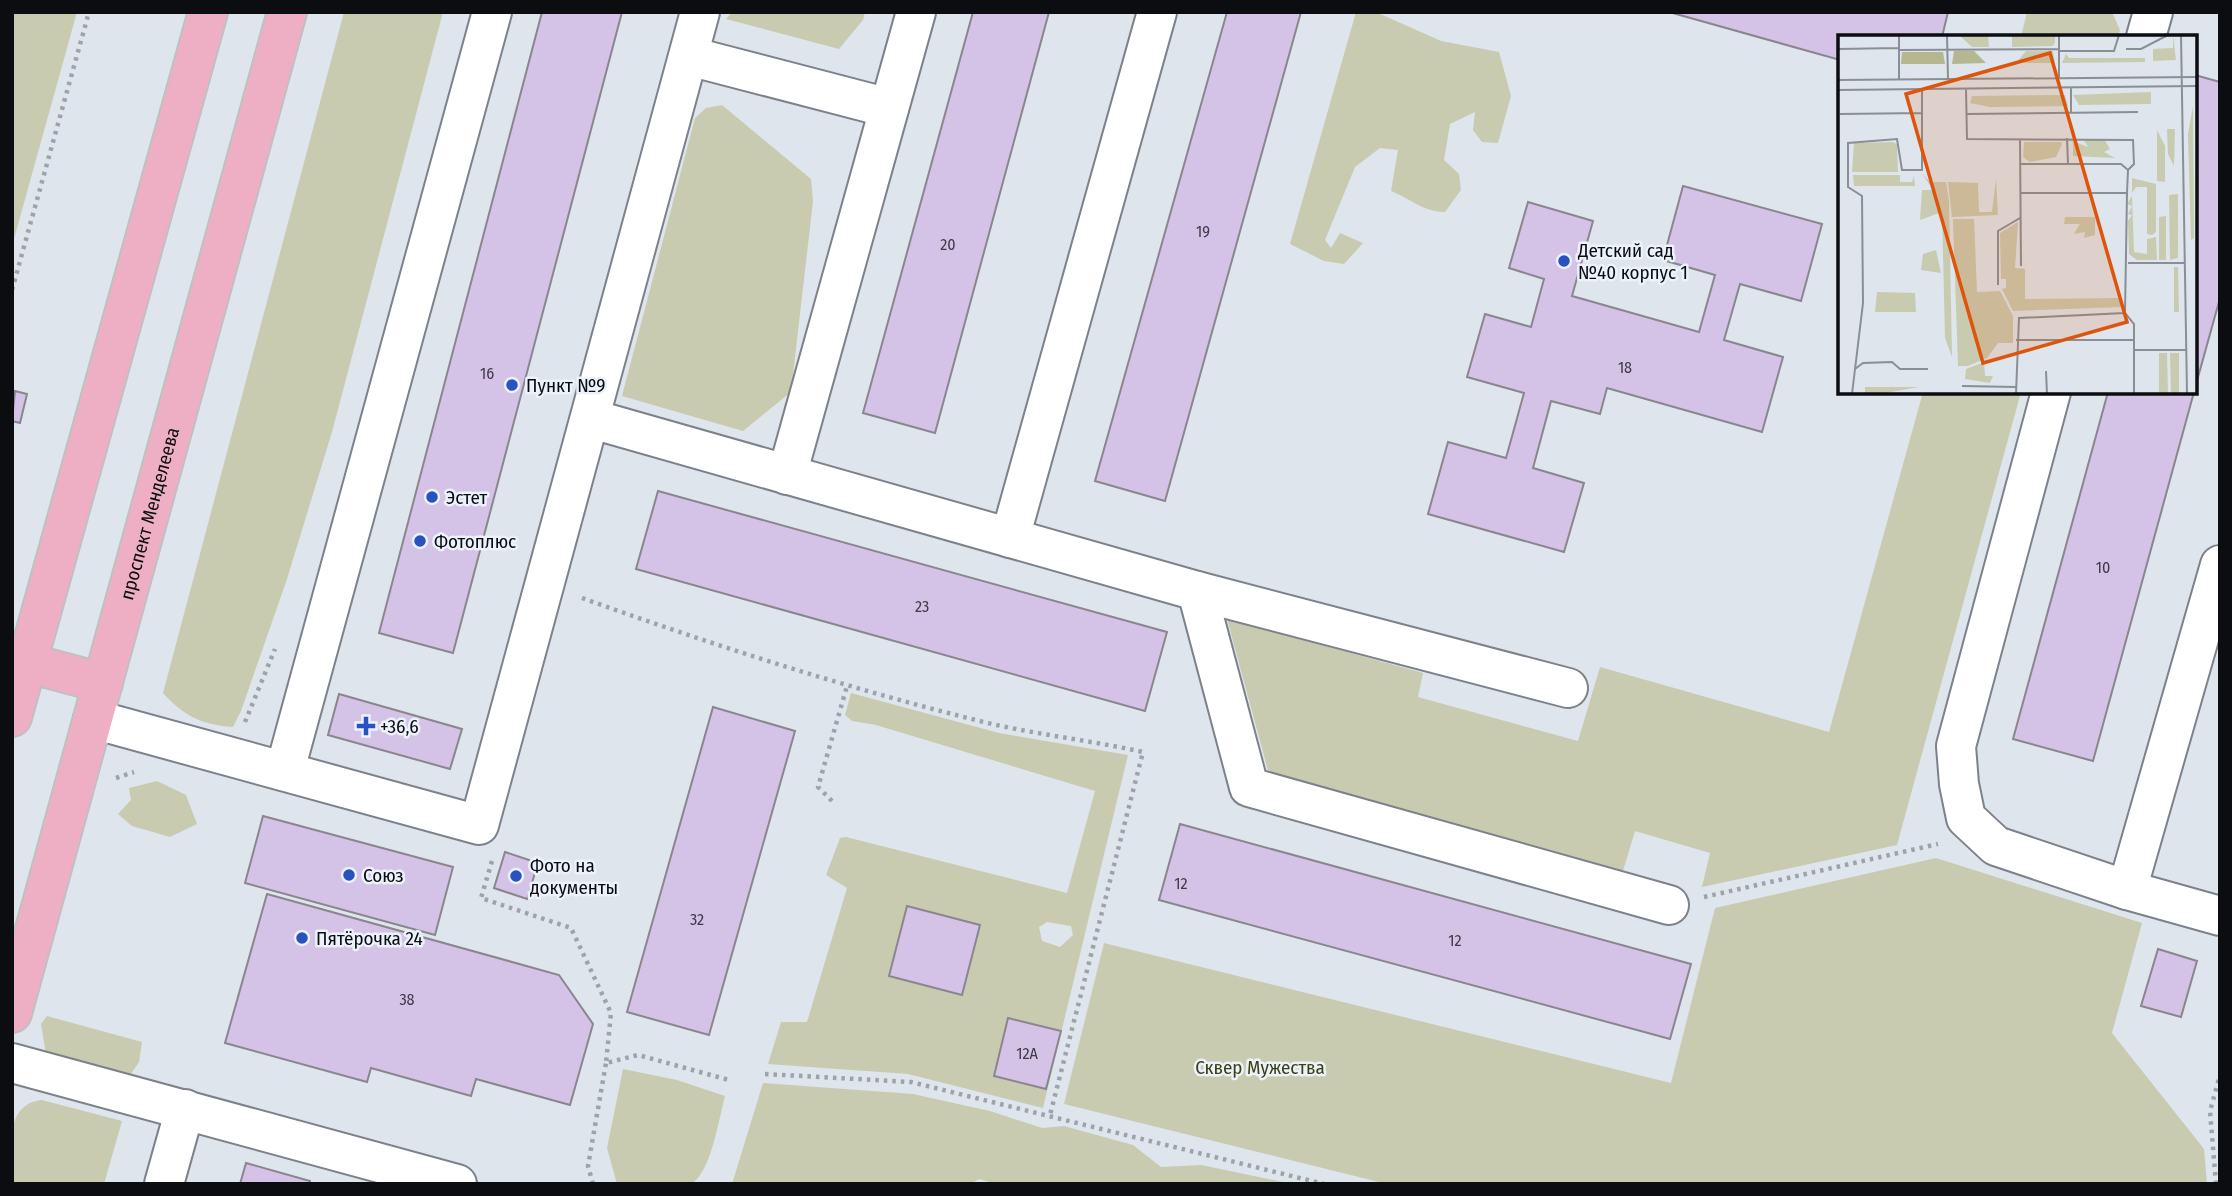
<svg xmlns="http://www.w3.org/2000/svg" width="2232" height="1196" font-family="'Fira Sans Condensed',sans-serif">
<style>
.green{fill:#c8cbb0;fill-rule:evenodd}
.building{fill:#d5c2e7;stroke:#8a868e;stroke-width:2}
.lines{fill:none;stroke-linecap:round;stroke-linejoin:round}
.minor-casing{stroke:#7d828a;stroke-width:42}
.major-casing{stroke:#c0c0c1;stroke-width:42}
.path{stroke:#9da3a9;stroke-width:4.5;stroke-dasharray:3.5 5;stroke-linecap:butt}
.minor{stroke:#fff;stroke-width:38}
.major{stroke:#eeafc4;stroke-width:38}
.poi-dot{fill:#2951c0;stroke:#ebf2fb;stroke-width:2.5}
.labels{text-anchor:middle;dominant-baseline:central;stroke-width:5;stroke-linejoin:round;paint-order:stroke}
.number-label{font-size:16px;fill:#3e3a46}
.poi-label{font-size:19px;fill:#0b0d10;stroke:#ebf2fb;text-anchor:start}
.street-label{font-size:19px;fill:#0b0d10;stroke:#ebf2fb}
.park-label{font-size:19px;fill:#3c3f0e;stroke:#ebf2fb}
.inset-road{fill:none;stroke:#8a8f95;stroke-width:2}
.view{fill:#dd550c;fill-opacity:0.15;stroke:#dd550c;stroke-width:3.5}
.inset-edge{fill:none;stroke:#0b0d10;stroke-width:3.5}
</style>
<rect width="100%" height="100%" fill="#dee5ed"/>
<g class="green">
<polygon points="12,12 77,12 12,246"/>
<path d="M 344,12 L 443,12 L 332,432 L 287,579 L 241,711 L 233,727 C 202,725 184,716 163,693 Z"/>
<polygon points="732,12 865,12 863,20 839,49 726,19"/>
<path d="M 1356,12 L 1378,13 L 1441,41 L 1499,52 L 1511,96 L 1498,143 L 1482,142 L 1473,130 L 1475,112 L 1450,124 L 1444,160 L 1459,174 L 1461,190 L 1445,212 C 1420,211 1414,200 1391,191 L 1398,150 L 1380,148 L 1355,167 L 1325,240 L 1331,248 L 1340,233 L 1363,243 L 1344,264 L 1324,261 L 1290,244 Z"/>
<polygon points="2027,12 2112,12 2120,30 2118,37 2021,37"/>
<polygon points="722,105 811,179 813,201 791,392 743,431 622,396 695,118 706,108"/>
<polygon points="1923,392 2021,392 1897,845 1702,887 1710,853 1635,831 1623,871 1269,774 1227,619 1423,673 1418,697 1578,741 1600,667 1829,732"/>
<path d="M 851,693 L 999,733 L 1128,755 L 1043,1108 L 908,1074 L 768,1064 L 781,1022 L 807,1022 L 847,888 L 826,875 L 840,838 L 846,837 L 1067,893 L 1095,791 L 876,725 L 852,721 L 845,715 ZM 1047,922 L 1071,926 L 1073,935 L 1060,947 L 1042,941 L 1039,927 ZM 1008,1018 L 1061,1031 L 1046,1089 L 994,1076 Z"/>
<polygon points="157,781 186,795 197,824 170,837 132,826 118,814 131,800 129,788"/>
<polygon points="1936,858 2142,923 2112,1033 2204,1149 2207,1184 1387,1184 1064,1104 1104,943 1671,1083 1715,908"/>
<polygon points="47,1016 142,1042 139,1062 130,1075 46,1054 41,1024"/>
<path d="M 623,1069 L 677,1080 L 725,1096 C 719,1118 711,1173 691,1184 L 617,1184 L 607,1148 Z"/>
<polygon points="763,1083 913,1094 990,1111 1042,1128 1064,1126 1133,1145 1161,1167 1201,1165 1293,1184 996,1184 979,1179 970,1184 732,1184"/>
<path d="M 42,1100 L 122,1121 L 104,1184 L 12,1184 C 12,1154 2,1104 42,1100 Z"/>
</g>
<g class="building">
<polygon points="542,12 622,12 453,653 379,633"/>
<polygon points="973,12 1049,12 935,433 863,413"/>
<polygon points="1227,12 1301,12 1165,501 1095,481"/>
<polygon points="1669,12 1948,12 1942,37 1840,37 1840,60"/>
<polygon points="2195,75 2220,82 2220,298 2195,388"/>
<polygon points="1683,186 1822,224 1801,301 1740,284 1724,340 1783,357 1762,432 1607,388 1600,414 1551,401 1533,468 1584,483 1564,552 1428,514 1448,442 1506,458 1524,393 1467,377 1485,314 1531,327 1544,279 1509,268 1528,202 1593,221 1572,296 1699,332 1715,275 1663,260"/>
<polygon points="15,391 27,394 20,423 12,421"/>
<polygon points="2108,392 2194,392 2093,761 2013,739"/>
<polygon points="658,491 1167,632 1145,711 636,569"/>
<polygon points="339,694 462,729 450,769 328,735"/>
<polygon points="713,707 795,731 709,1035 627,1012"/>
<polygon points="263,816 453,867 435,935 245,883"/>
<polygon points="1180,824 1691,964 1670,1039 1159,900"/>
<polygon points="505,852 538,863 527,899 494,888"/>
<polygon points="267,894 559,975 593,1024 570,1105 476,1079 471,1096 371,1068 367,1082 225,1043"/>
<polygon points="907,906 980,925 962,995 889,976"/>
<polygon points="2158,949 2197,961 2181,1017 2141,1006"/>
<polygon points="1008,1018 1061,1031 1046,1089 994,1076"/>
<polygon points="246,1163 310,1181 310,1184 240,1184"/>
</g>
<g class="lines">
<defs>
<g id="minor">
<polyline points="2146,37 2153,12"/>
<polyline points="689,56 889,108"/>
<polyline points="2051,392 1956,746 1959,784 1966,818 1996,846 2127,890 2220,916"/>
<polyline points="592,419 1197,591 1568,688"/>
<polyline points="787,475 916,12"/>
<polyline points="1010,538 1157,12"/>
<polyline points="1197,591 1249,787 1669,905"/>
<polyline points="93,719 479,825 700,12"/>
<polyline points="285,770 492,12"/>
<polyline points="2127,890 2220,565"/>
<polyline points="12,1063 457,1184"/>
<polyline points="164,1184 185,1109"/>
</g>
<g id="major">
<polyline points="28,663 103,683"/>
<polyline points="12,717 208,12"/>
<path id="s1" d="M 12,1013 L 287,12"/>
</g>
</defs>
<use href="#minor" class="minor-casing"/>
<use href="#major" class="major-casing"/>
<g class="path">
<polyline points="12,290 89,12"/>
<path d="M 582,598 C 716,646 852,690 992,724 C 1041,735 1093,741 1143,752 L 1050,1115"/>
<polyline points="245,722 275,649"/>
<polyline points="116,778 134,772"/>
<polyline points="832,801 818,787 847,686"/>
<polyline points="492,861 481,898 571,928 611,1013 606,1063 638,1055 729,1080"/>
<polyline points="1704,897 1938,844"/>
<polyline points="765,1074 911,1082 1324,1184"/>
<polyline points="593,1184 588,1166 606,1063"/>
<polyline points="2216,1184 2210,1111 2220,1075"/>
</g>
<use href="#minor" class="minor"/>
<use href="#major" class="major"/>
</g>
<g class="poi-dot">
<circle cx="1564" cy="261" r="7"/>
<circle cx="512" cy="385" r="7"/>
<circle cx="432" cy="497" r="7"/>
<circle cx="420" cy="541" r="7"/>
<path d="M362.5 715.5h7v7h7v7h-7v7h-7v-7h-7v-7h7z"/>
<circle cx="349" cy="875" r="7"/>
<circle cx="516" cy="876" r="7"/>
<circle cx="302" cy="938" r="7"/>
</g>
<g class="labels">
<g class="number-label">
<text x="1203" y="231">19</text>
<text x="948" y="244">20</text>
<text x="1625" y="367">18</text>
<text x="487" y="373">16</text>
<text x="2103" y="567">10</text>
<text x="922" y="606">23</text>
<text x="1181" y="883">12</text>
<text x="697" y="919">32</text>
<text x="1455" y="940">12</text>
<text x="407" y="999">38</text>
<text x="1027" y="1053">12А</text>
</g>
<g class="poi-label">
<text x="1578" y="250">Детский сад<tspan x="1578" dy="22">№40 корпус 1</tspan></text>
<text x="526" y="385">Пункт №9</text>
<text x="446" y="497">Эстет</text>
<text x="434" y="541">Фотоплюс</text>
<text x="380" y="726">+36,6</text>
<text x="530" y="865">Фото на<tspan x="530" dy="22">документы</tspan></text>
<text x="363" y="875">Союз</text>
<text x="316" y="938">Пятёрочка 24</text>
</g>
<g class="street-label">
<text stroke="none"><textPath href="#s1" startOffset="518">проспект Менделеева</textPath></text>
</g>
<g class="park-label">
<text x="1260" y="1067">Сквер Мужества</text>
</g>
</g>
<g transform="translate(1838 35)">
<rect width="359" height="359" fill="#dee5ed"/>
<path d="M 150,0 L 151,12 L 134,12 L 122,1 ZM 174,0 L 217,0 L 217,7 L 215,11 L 174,12 ZM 335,0 L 338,25 L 315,26 L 315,14 L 335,13 ZM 188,16 L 215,16 L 217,28 L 178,28 ZM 228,19 L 231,23 L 307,23 L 307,27 L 224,28 ZM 313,57 L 313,69 L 241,70 L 235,60 ZM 227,60 L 230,71 L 152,72 L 132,68 L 134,61 ZM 355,71 L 356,203 L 353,205 L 350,99 ZM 329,94 L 337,94 L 336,131 L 330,119 ZM 319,95 L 327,111 L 327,147 L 319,146 ZM 245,104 L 266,104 L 272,114 L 266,117 L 277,123 L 235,121 L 235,106 L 250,112 ZM 55,107 L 59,109 L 60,137 L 14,137 L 16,108 ZM 186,107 L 223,107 L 224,109 L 218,122 L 192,127 L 185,122 ZM 83,137 L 92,147 L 108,147 L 111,166 L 114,322 L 107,303 L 104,177 L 82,185 L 84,155 L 95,155 ZM 15,140 L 62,140 L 62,147 L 74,147 L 76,141 L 77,151 L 16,151 ZM 294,143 L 318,149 L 318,197 L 314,200 L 309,199 L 309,152 L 298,152 L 294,158 ZM 158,144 L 160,180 L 114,182 L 110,147 L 140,148 L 141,177 L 154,177 ZM 340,159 L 340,223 L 332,225 L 331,160 ZM 294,161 L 296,217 L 309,219 L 309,204 L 318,202 L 319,225 L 299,225 L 291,219 L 290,186 L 294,180 L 290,179 L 294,171 L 289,169 ZM 328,181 L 328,225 L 321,225 L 321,182 ZM 227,182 L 257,182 L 257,200 L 246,203 L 247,197 L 236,199 L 242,189 L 226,189 ZM 115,184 L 136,184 L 139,257 L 162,256 L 175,281 L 175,308 L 160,308 L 149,323 L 130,331 L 120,331 ZM 180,187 L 177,233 L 187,234 L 187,264 L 282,263 L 284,272 L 175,276 L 164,254 L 168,253 L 168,244 L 163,244 L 162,198 ZM 98,215 L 103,238 L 83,235 L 85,219 ZM 336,232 L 340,232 L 341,277 L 336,277 ZM 39,257 L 77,258 L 78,277 L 37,277 ZM 321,318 L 329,318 L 330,359 L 321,359 ZM 332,318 L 341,318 L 341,359 L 333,359 ZM 146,327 L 147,341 L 155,341 L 152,348 L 127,344 L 128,334 ZM 27,352 L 81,352 L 42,359 L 27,359 Z" fill="#c8cbb0"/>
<path d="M 116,16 L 136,16 L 148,28 L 114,29 ZM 64,17 L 105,17 L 107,29 L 63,29 Z" fill="#b4b78f"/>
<path class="inset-road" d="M 61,0 L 61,45M 109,0 L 110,44M 221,0 L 221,43M 343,0 L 349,359M 0,14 L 61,13M 288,14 L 303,14 L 330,0M 61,15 L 221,14M 221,16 L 276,16 L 281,0M 0,45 L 359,42M 233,53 L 233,78M 128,54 L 129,104 L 295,105 L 296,129 L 290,135 L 289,158 L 287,278 L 296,289 L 296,359M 0,55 L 359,51M 2,79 L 84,78M 129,79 L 300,77M 229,103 L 230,129M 182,104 L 183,231M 182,129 L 283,129 L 290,135M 182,158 L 289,158M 290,228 L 347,228M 160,250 L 160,196 L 182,183M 178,305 L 295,305M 296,315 L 348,315M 17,334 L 25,328 L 54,327 L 62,334 L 90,334M 208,336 L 209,359M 124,351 L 178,352M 14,359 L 25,268 L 24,161 L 10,152 L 10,108 L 59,104 L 64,135 L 84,135 L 84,54M 178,359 L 181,283 L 287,278"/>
<path class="view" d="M 212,18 L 289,287 L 145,328 L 68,59 Z"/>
<rect width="359" height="359" class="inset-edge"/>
</g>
<rect width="2232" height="1196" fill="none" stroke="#0b0d10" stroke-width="28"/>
</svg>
